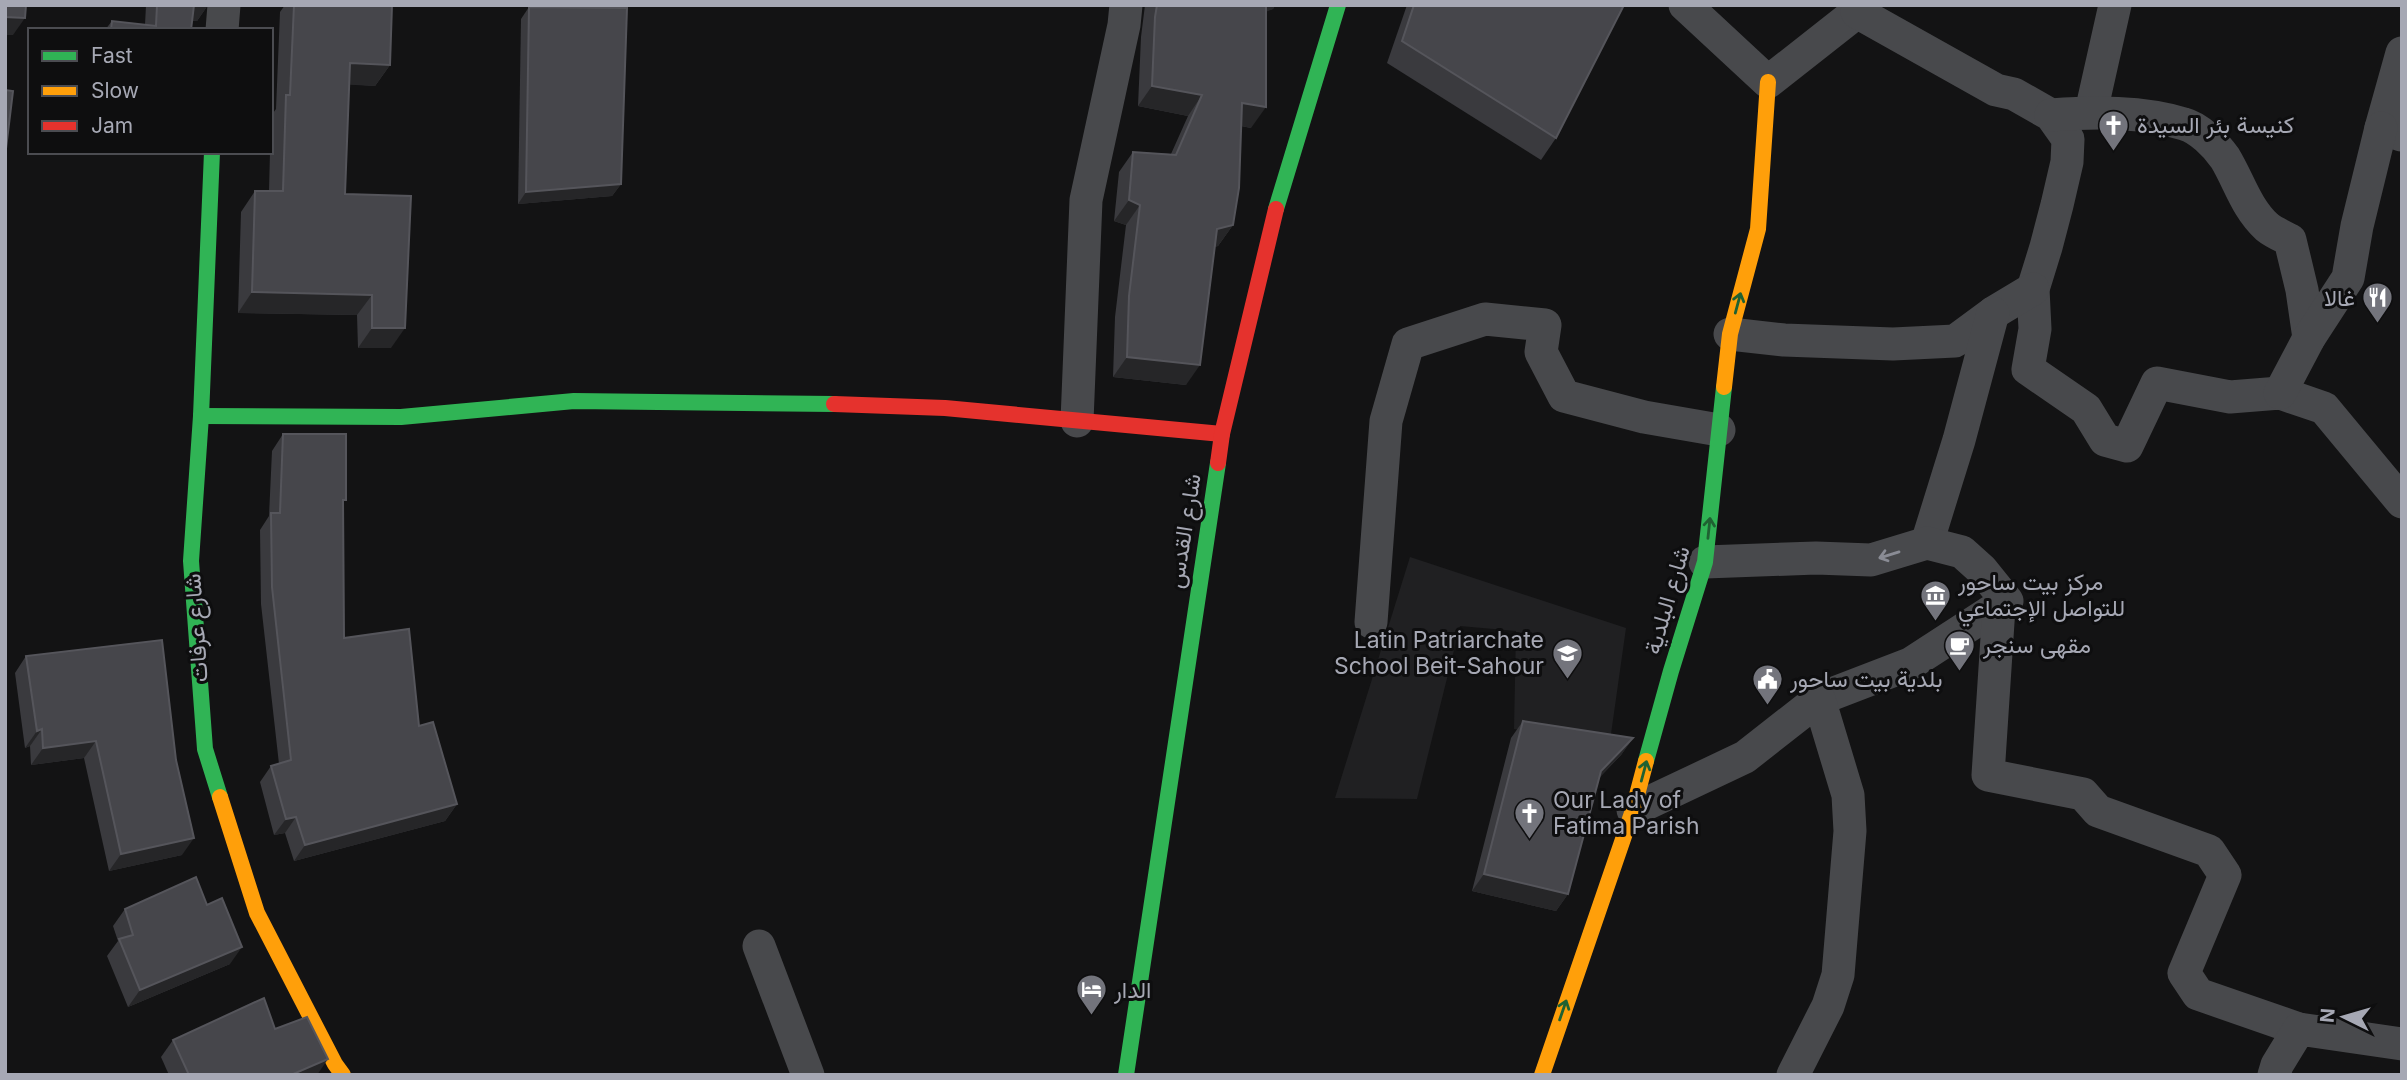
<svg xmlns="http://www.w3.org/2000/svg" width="2407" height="1080" font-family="Inter,Vazirmatn,sans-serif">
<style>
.built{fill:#202022}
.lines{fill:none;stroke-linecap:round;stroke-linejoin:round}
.street{stroke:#48494c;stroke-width:33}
.fast{stroke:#30b455;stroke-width:16}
.slow{stroke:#ff9f0a;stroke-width:16}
.jam{stroke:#e5322d;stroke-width:16}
.wall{fill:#3a3a3e}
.shaded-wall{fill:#262628}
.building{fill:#46464b;stroke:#55555b;stroke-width:2}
.oneway{stroke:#1f6132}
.oneway2{stroke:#8a8c95}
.labels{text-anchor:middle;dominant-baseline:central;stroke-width:6;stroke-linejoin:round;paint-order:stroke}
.poi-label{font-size:23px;fill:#a6a8b4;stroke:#0e0e0f;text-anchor:start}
.street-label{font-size:23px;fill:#a6a8b4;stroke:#0e0e0f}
</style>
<rect width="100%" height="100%" fill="#131314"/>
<polygon class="built" points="1410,557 1626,628 1610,741 1514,729 1516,631 1460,626 1417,799 1335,798"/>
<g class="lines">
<g class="street">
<polyline points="1685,5 1768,82 1857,12 1861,5"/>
<polyline points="1857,12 1996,90 2014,94 2051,115 2068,139 2067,162 2057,205 2046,247 2033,289 2035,329 2028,369 2086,409 2105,440 2127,446 2157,383 2230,397 2280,393 2324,408 2402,502"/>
<polyline points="222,30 224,5"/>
<polyline points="2091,112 2115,5"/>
<path d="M 2051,115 C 2094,112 2142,111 2184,124 C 2199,128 2216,145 2225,158 C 2239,181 2246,208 2267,227 C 2273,232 2282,236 2290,240 L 2302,290 L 2309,338"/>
<polyline points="2401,135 2381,128 2402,53"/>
<polyline points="1730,334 1784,340 1893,344 1955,341 1993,313 2033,289"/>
<polyline points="2280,393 2309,338 2348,278 2357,226 2381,128"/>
<polyline points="1077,421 1086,200 1124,25 1126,5"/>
<polyline points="1927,543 1959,440 1993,313"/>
<polyline points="1705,562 1816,558 1871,560 1927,543 1962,552 1982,570 2007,601 1910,664 1819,699"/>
<polyline points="1999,607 1988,775 2083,794 2098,811 2209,851 2225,875 2184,973 2198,994 2299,1029"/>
<polyline points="1371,622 1386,421 1408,344 1485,319 1545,325 1541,352 1564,396 1644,417 1719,430"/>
<polyline points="1633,810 1745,757 1819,699 1848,795 1850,831 1838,975 1828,1006 1793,1075"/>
<polyline points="759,946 808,1075"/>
<polyline points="2274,1075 2277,1065 2299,1029 2402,1044"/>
</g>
<g class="fast">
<polyline points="212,152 201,416 191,561 205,749 220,797"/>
<polyline points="1276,209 1338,5"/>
<polyline points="201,416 401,417 574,401 834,404"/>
<polyline points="1646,761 1671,671 1705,562 1724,387"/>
<polyline points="1126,1075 1218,463"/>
</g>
<g class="slow">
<polyline points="1724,387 1730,334 1758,229 1768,82"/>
<polyline points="220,797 257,913 335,1064 343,1075"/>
<polyline points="1542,1075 1633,810 1646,761"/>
</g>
<g class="jam">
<polyline points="834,404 945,408 1222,434"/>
<polyline points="1218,463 1222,434 1276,209"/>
</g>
</g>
<g class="wall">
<polygon points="146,5 208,5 197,21 192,21 191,30 105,30 112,21 145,25"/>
<polygon points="285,5 392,5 390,65 375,86 349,84 345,194 391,348 358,348 357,315 238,313 241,212 255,191 269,191 270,152 271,152 271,116 276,109 280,12"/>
<polygon points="1145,5 1275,5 1273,9 1266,11 1251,128 1241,126 1233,225 1218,246 1214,247 1186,385 1113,377 1115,317 1126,225 1114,221 1119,172 1133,152 1171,154 1188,116 1138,106 1141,37"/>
<polygon points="1407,5 1624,5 1556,138 1541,160 1387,63"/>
<polygon points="529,7 621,184 612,196 518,204 521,19"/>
<polygon points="283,434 343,505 344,638 419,726 457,804 445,821 294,861 285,833 274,835 260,782 271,766 279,764 261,604 260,530 269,516 272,451"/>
<polygon points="162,640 182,855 109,871 84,758 31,765 30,746 25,748 15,673 26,656"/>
<polygon points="1523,721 1633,738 1621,755 1599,778 1568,894 1556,911 1472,891 1511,738"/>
<polygon points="207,905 230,964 128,1007 107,956 118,941 113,926 125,909"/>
<polygon points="173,1040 317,1075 169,1075 161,1057"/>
</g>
<g class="shaded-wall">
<polygon points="193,5 208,5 197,21 182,20"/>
<polygon points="1261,5 1275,5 1273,9 1252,17"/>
<polygon points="5,17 25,18 13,35 5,35"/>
<polygon points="350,63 390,65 375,86 335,84"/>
<polygon points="1152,86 1202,95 1188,116 1138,106"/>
<polygon points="1242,103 1266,107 1251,128 1228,123"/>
<polygon points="621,184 612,196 518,204 526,192"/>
<polygon points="1129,200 1140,205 1126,225 1114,221"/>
<polygon points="1233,225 1218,246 1202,250 1217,229"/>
<polygon points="252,292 372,295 357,315 238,313"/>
<polygon points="372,328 405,328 391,348 358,348"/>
<polygon points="1127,357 1200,365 1186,385 1113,377"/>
<polygon points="42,729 30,746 25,748 37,731"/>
<polygon points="1633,738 1621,755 1589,788 1601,771"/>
<polygon points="96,741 84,758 31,765 43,748"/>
<polygon points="457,804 445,821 294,861 305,845"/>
<polygon points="296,817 285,833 274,835 286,819"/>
<polygon points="194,838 182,855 109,871 121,854"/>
<polygon points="1484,874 1568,894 1556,911 1472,891"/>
<polygon points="242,947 230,964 128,1007 140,990"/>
<polygon points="328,1059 317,1075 291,1075"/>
</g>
<g class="building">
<polygon points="5,5 26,5 25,18 5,17"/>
<polygon points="157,5 194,5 191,30 111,30 112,21 156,26"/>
<polygon points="294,5 392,5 390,65 350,63 345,194 411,196 405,328 372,328 372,295 252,292 255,191 283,191 286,95 290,95"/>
<polygon points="1157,5 1266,5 1266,107 1242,103 1239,188 1233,225 1217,229 1200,365 1127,357 1129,296 1140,205 1129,200 1133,152 1176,155 1202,95 1152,86 1155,17"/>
<polygon points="1414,5 1624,5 1556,138 1402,41"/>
<polygon points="529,7 627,8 621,184 526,192"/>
<polygon points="5,90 13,91 5,157"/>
<polygon points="283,434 346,434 346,500 343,500 344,638 409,629 419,726 433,722 457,804 305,845 296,817 286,819 271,766 291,760 272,587 271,513 280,513"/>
<polygon points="162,640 176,760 194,838 121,854 96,741 43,748 42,729 37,731 26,656"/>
<polygon points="1523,721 1633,738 1601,771 1568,894 1484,874"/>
<polygon points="196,877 207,905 222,898 242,947 140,990 119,939 133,935 125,909"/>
<polygon points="264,998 275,1029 307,1017 328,1059 291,1075 189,1075 173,1040"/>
</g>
<defs><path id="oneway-shaft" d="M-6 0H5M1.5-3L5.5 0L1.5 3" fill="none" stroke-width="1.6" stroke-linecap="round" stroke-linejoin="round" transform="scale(1.75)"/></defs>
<g class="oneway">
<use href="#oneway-shaft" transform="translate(1738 303) rotate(-75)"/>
<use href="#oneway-shaft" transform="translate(1709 528) rotate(-84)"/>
<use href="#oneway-shaft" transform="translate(1644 771) rotate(-75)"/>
<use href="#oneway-shaft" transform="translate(1563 1010) rotate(-71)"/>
</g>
<use class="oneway2" href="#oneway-shaft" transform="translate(1889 555) rotate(163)"/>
<defs>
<symbol id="church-pin" viewBox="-11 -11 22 30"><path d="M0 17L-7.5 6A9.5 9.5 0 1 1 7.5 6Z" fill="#73747c" stroke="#0e0e0f"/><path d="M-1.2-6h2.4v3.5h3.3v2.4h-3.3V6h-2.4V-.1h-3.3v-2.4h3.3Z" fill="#fff"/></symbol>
<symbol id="restaurant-pin" viewBox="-11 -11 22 30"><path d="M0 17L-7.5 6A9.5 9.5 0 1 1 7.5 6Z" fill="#73747c" stroke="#0e0e0f"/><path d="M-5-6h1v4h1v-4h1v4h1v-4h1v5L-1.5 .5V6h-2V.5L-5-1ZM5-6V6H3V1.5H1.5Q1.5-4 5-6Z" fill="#fff"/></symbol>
<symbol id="museum-pin" viewBox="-11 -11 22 30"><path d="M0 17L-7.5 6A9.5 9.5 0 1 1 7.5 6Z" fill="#73747c" stroke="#0e0e0f"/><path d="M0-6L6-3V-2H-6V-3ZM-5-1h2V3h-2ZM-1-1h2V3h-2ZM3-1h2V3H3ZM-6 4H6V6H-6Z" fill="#fff"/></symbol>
<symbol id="cafe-pin" viewBox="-11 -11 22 30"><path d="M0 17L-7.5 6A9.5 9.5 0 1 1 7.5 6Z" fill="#73747c" stroke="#0e0e0f"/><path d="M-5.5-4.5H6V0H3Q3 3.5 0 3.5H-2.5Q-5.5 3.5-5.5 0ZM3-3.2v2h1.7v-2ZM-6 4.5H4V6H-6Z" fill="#fff"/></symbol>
<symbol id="school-pin" viewBox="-11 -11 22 30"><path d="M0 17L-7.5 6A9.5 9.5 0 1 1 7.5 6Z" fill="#73747c" stroke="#0e0e0f"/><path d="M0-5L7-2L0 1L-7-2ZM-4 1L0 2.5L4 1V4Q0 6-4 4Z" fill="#fff"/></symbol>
<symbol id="civic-pin" viewBox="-11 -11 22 30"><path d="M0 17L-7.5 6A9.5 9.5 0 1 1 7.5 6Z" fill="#73747c" stroke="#0e0e0f"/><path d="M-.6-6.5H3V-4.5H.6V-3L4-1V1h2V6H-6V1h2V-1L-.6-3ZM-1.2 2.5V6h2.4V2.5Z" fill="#fff"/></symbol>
<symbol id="hotel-pin" viewBox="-11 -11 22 30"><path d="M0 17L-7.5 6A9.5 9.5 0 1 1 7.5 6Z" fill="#73747c" stroke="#0e0e0f"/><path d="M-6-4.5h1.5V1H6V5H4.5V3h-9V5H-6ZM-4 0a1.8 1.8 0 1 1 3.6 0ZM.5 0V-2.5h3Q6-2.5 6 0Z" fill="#fff"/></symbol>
</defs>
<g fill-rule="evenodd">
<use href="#church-pin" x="2096" y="108" width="35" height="47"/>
<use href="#restaurant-pin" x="2360" y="280" width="35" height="47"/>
<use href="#museum-pin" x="1918" y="578" width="35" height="47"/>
<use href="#cafe-pin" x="1942" y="628" width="35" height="47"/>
<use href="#school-pin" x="1550" y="636" width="35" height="47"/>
<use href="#civic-pin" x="1750" y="662" width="35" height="47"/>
<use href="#church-pin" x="1512" y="796" width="35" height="47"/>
<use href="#hotel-pin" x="1074" y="972" width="35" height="47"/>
</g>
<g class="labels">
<g class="poi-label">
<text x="2137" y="125">كنيسة بئر السيدة</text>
<text x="2355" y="298" text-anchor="end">غالا</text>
<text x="1958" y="582">مركز بيت ساحور<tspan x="1958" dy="26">للتواصل الإجتماعي</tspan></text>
<text x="1544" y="640" text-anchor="end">Latin Patriarchate<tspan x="1544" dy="26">School Beit-Sahour</tspan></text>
<text x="1983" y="645">مقهى سنجر</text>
<text x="1790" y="679">بلدية بيت ساحور</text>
<text x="1553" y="800">Our Lady of<tspan x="1553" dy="26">Fatima Parish</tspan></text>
<text x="1114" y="990">الدار</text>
</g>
<g class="street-label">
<text transform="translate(1184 531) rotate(-81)">شارع القدس</text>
<text transform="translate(1667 600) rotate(-74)">شارع البلدية</text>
<text transform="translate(196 628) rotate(-94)">شارع عرفات</text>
</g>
</g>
<rect width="2407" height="1080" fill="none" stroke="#a6a8b4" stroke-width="14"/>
<rect x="28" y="28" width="245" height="126" fill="#0e0e0f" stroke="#4b4c51" stroke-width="2"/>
<rect x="42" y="51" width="35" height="10" fill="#30b455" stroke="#4b4c51" stroke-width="2"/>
<text x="91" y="63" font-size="21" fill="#a6a8b4">Fast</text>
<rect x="42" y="86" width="35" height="10" fill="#ff9f0a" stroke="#4b4c51" stroke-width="2"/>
<text x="91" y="98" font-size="21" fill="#a6a8b4">Slow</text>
<rect x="42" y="121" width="35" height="10" fill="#e5322d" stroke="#4b4c51" stroke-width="2"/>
<text x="91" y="133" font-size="21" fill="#a6a8b4">Jam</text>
<g transform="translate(2344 1017) rotate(275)" stroke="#0e0e0f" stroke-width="5" paint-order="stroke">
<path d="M0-5L12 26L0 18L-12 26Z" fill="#a6a8b4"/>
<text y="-10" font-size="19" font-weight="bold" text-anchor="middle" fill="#a6a8b4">N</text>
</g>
</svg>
